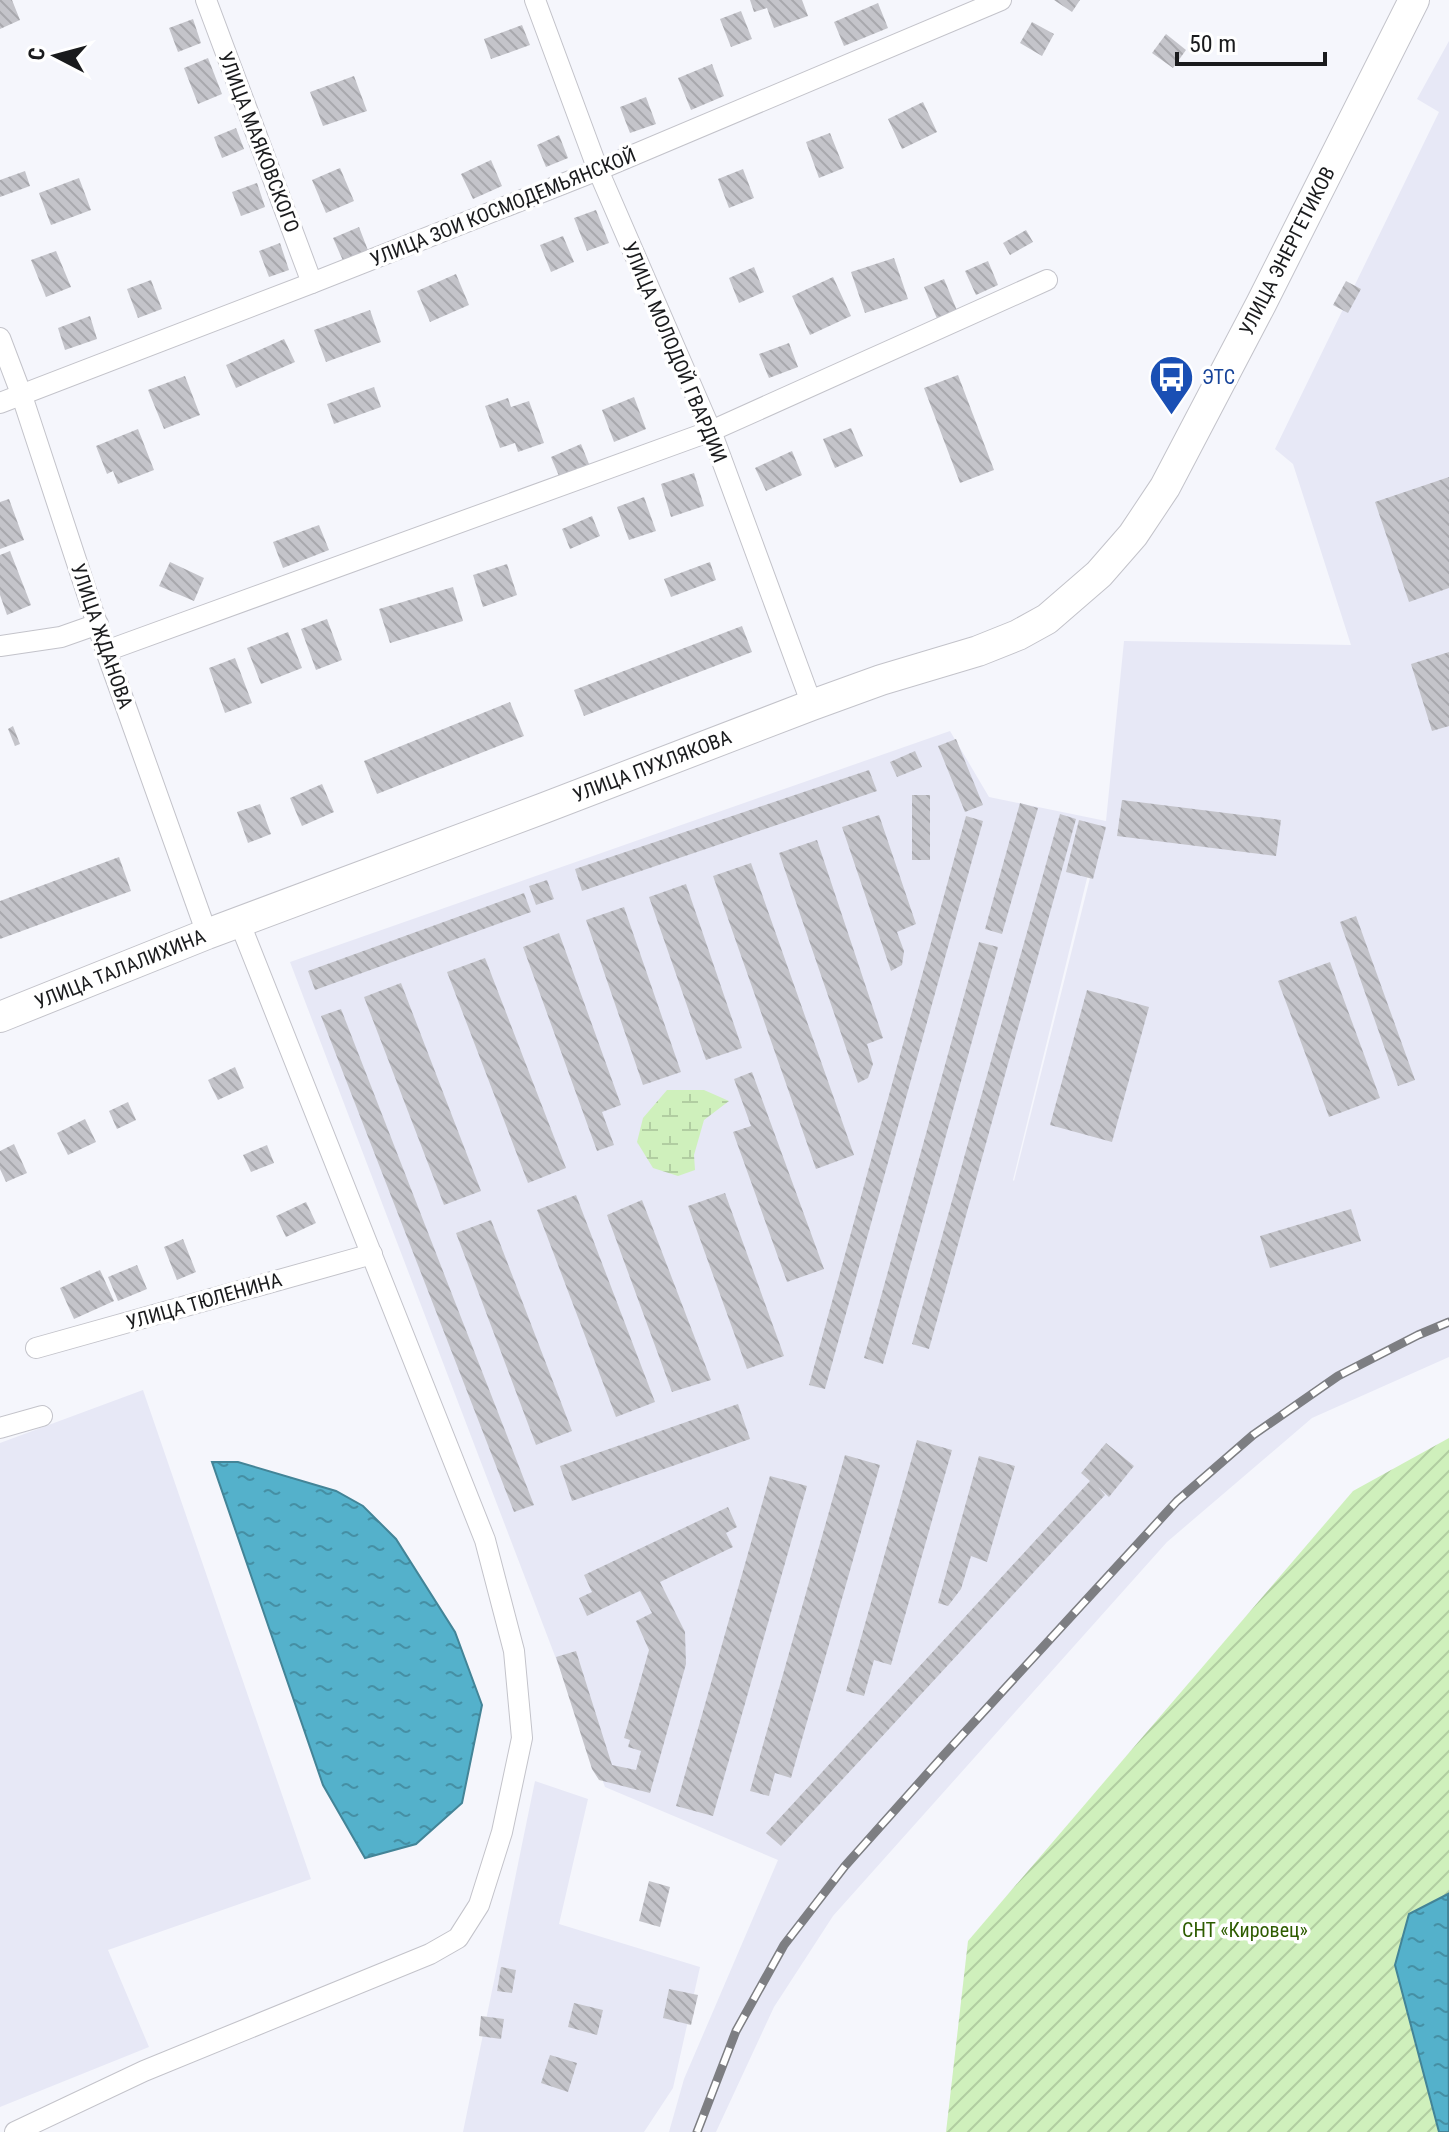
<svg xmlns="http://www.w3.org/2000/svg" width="1449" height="2132" font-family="'Roboto Condensed',sans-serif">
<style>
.built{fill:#e7e8f6;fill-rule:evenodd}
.wetland{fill:url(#wetland-marsh)}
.garden{fill:url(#garden-furrows)}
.water{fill:url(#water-ripples);stroke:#438497;stroke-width:2}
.building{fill:url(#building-back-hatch)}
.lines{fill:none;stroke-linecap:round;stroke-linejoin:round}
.street-casing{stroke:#c3c3ca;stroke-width:22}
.secondary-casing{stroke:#c3c3ca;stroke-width:32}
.street{stroke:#fff;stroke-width:20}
.secondary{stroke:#fff;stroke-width:30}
.rail-casing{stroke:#7d7e82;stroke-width:9}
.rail{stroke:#fff;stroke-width:6;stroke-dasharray:18;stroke-linecap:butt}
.labels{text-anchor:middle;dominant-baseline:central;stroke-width:7;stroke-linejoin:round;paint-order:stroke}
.street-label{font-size:20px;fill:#1a1b1d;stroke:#fff}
.transit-label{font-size:20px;fill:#164399;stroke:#fff;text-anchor:start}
.park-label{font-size:20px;fill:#2e5c00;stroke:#fff}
</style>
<defs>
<pattern id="wetland-marsh" width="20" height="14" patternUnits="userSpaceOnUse" patternTransform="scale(2)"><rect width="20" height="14" fill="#cff0bc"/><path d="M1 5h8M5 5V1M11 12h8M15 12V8" fill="none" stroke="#b1cda1"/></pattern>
<pattern id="garden-furrows" width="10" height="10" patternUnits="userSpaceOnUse" patternTransform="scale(2)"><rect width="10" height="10" fill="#cff0bc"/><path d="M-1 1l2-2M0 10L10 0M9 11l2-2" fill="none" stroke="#b1cda1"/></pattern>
<pattern id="water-ripples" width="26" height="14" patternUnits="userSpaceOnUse" patternTransform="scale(2)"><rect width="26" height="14" fill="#54b1cb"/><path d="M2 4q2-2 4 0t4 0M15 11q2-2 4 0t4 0" fill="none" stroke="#458fa4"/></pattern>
<pattern id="building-back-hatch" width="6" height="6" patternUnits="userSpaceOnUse" patternTransform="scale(2)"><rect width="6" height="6" fill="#c4c4ca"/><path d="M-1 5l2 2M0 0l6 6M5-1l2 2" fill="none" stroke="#a8a8ad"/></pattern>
</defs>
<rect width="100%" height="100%" fill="#f5f6fc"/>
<g class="built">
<path d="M 1449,41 L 1449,1357 L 1312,1418 L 1167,1542 L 833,1916 L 774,2007 L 716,2132 L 669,2132 L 684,2079 L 778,1860 L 605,1787 L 290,962 L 950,731 L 989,797 L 1106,821 L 1124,641 L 1351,645 L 1293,464 L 1275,449 L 1439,112 L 1417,99 ZM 1093,854 L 1096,854 L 1014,1181 L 1013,1180 Z"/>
<polygon points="143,1390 311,1879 108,1950 149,2047 0,2107 0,1443"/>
<polygon points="535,1781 588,1799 559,1924 700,1967 673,2088 644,2132 463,2132"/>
</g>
<polygon class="wetland" points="667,1090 704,1090 729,1101 704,1120 694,1155 695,1170 678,1176 653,1168 637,1142 643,1118"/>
<polygon class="garden" points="1449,1438 1449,2132 946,2132 968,1941 1353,1491"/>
<g class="water">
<polygon points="212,1462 238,1462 336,1491 363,1506 396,1539 455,1632 482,1705 462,1803 416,1844 365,1858 323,1785"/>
<polygon points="1448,1894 1449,2132 1439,2132 1395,1965 1409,1914"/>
</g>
<g class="building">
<polygon points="0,0 12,0 20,20 0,29"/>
<polygon points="750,0 802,0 808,16 774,28 767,8 754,12"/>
<polygon points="1054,0 1080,0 1072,12"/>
<polygon points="878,3 888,28 844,46 834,22"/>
<polygon points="741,11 752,39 731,47 720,19"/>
<polygon points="193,19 201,43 178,52 169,28"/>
<polygon points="1032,22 1054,34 1042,56 1020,43"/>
<polygon points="522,25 530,45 491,59 484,39"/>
<polygon points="1166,34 1186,50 1173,68 1152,53"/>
<polygon points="208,58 222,94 198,104 184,68"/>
<polygon points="712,64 724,96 691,110 678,78"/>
<polygon points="354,76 367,111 323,126 310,92"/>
<polygon points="646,97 656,124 630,133 620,107"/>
<polygon points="923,102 937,132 902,149 888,119"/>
<polygon points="236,128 244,149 222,158 214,137"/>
<polygon points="830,133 844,168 819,178 806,142"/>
<polygon points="559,135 568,158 546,167 537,145"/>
<polygon points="491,160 502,186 473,199 461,174"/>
<polygon points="340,168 354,201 326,213 312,180"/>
<polygon points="743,169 754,198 729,208 718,179"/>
<polygon points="25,171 30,186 0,197 0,180"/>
<polygon points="79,178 91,210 51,225 39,193"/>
<polygon points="257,183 265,207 241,216 232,192"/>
<polygon points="596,210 609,243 587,251 574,218"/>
<polygon points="359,227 369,253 344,263 333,238"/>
<polygon points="1026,230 1033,242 1010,255 1003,243"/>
<polygon points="563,236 574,262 551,272 540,245"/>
<polygon points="280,243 289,270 269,277 259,251"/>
<polygon points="56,251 71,287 46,297 31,260"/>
<polygon points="894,258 908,299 865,313 851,272"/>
<polygon points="988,261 998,285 976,295 965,271"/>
<polygon points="754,267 764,292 739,303 729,278"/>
<polygon points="456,274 469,305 430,322 417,291"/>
<polygon points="833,277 851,316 810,335 792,296"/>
<polygon points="944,279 958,313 938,321 924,287"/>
<polygon points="151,280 162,309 138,318 127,289"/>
<polygon points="1346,281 1361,289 1348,313 1333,305"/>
<polygon points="370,310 381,342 326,362 314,330"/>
<polygon points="90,316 97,339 65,350 58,328"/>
<polygon points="284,339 295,362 236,388 226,365"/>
<polygon points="789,343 798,367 769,378 759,354"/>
<polygon points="958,375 994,470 960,483 924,388"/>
<polygon points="185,376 200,415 164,429 148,390"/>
<polygon points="374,387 381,407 334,424 327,404"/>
<polygon points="634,397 646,429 614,442 602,410"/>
<polygon points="508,398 511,407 529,401 544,443 518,452 515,443 500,448 485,406"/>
<polygon points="851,428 863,456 835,468 823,439"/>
<polygon points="138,429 154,470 118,484 113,471 107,474 96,446"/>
<polygon points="581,444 589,464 559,476 551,457"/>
<polygon points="792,451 802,475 766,491 755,468"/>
<polygon points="694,473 704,506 671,517 661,484"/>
<polygon points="1449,477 1449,588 1409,602 1375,502"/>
<polygon points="644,497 656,531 629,540 617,507"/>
<polygon points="9,499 24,540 0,549 0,502"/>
<polygon points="592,516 600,536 570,549 562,529"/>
<polygon points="319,525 329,550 283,568 273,542"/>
<polygon points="10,551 31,605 7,615 0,595 0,555"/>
<polygon points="170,562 204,578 194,601 159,586"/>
<polygon points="710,562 716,580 671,597 664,579"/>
<polygon points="507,564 517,595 483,607 473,575"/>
<polygon points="453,587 463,621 390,643 379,609"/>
<polygon points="327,619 342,660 316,670 301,629"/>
<polygon points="742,626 752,652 584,716 574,690"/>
<polygon points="288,632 302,668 261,684 247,648"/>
<polygon points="1449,652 1449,726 1432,731 1411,664"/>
<polygon points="235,658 252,703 225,713 209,668"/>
<polygon points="510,702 524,736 377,794 364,761"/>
<polygon points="13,726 20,744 15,746 8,729"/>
<polygon points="956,739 983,805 965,812 938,746"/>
<polygon points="915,751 922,767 897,777 890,762"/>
<polygon points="869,770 877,791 582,891 575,869"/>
<polygon points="322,784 334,812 302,826 290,798"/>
<rect x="912" y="795" width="18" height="65"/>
<polygon points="1122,800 1281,820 1276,856 1117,836"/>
<polygon points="1020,803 1038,808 1002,934 985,929"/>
<polygon points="260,804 271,834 248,843 237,812"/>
<polygon points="1060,814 1076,819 929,1349 912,1344"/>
<polygon points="879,815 916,924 897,932 904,951 902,965 891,971 842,827"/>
<polygon points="966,816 983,821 825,1389 809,1385"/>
<polygon points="1079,820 1106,827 1093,879 1066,872"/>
<polygon points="817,840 883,1038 867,1044 873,1064 868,1078 858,1083 779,853"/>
<polygon points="119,857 131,891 0,939 0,901"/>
<polygon points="751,863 854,1155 816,1169 713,876"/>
<polygon points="547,880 554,899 536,905 529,886"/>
<polygon points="686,884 742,1048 706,1060 649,897"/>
<polygon points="524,893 531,912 315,990 308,971"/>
<polygon points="624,907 681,1072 643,1085 586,920"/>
<polygon points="1356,916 1415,1080 1398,1086 1340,922"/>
<polygon points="559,933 621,1105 602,1112 614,1145 597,1151 523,947"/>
<polygon points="979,942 998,947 883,1364 864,1358"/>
<polygon points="485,958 566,1168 528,1183 447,972"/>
<polygon points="1330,962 1380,1098 1329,1117 1278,981"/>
<polygon points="401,983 481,1191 444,1205 364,997"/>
<polygon points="1087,990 1149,1007 1112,1142 1050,1125"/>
<polygon points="341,1009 534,1505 514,1512 321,1016"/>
<polygon points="235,1067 244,1088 218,1100 208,1080"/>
<polygon points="752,1072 824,1269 787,1282 733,1132 751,1126 734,1079"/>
<polygon points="128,1102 136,1120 117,1129 109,1111"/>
<polygon points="85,1119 96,1142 68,1155 57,1133"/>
<polygon points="14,1144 27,1173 6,1182 0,1169 0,1151"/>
<polygon points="267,1145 274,1163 251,1172 243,1155"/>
<polygon points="725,1193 784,1356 747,1369 688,1206"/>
<polygon points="576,1195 655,1402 616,1417 537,1210"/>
<polygon points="642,1200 711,1380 672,1392 607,1215"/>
<polygon points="306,1202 316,1223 286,1237 276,1216"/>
<polygon points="1351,1209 1361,1241 1270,1268 1260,1236"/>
<polygon points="491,1220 572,1431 536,1445 456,1233"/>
<polygon points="183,1239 196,1272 177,1280 164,1247"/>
<polygon points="137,1265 147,1289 118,1301 108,1277"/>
<polygon points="100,1270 114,1301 74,1319 60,1288"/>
<polygon points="738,1404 750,1439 572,1501 560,1466"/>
<polygon points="917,1440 952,1450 891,1665 874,1660 864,1696 846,1691"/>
<polygon points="1106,1443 1134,1466 1109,1497 1098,1487 1105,1495 781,1846 766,1833 1090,1481 1081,1473"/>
<polygon points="845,1455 880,1465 791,1778 775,1773 769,1796 750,1791"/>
<polygon points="979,1456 1015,1466 987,1562 971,1556 961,1589 948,1606 938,1603"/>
<polygon points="770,1476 807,1486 713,1816 676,1806"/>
<polygon points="728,1507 737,1527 726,1533 733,1547 660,1582 685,1632 686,1664 650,1793 599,1780 592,1769 556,1657 576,1651 612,1765 636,1770 641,1751 628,1747 630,1740 624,1738 649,1650 636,1621 652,1613 640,1591 587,1616 579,1598 592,1592 584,1575"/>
<polygon points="649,1881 670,1887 660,1927 639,1921"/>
<polygon points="501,1967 516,1970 512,1993 497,1991"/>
<polygon points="669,1989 698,1995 691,2025 663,2018"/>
<polygon points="574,2003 603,2010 597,2035 568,2027"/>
<polygon points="481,2016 504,2019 501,2039 479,2036"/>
<polygon points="550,2055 577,2063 568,2092 541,2083"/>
</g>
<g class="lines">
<defs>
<g id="street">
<polyline points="206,0 312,283"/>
<polyline points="535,0 598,170 711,431 812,705"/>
<polyline points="0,338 22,396 106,651 207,934"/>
<polyline points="0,403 312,283 598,170 1001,0"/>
<polyline points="0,646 61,637 98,624"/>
<polyline points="106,651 711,431 1047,280"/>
<polyline points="36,1348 372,1254"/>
<polyline points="0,1428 42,1416"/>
<polyline points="15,2132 144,2071 430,1954 458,1938 479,1905 502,1832 522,1738 514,1651 485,1540 239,921"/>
</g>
<polyline id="secondary" points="0,1017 207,934 544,808 812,705 881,680 978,651 1018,635 1047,619 1099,574 1133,535 1165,487 1261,304 1414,0"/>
</defs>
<use href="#street" class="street-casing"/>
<use href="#secondary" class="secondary-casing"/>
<use href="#street" class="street"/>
<use href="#secondary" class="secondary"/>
<defs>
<polyline id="rail" points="697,2132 736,2031 784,1945 845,1866 943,1756 1177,1501 1253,1435 1338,1376 1418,1335 1449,1322"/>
</defs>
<use href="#rail" class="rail-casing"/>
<use href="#rail" class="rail"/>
</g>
<defs>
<symbol id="bus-pin" viewBox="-11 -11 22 30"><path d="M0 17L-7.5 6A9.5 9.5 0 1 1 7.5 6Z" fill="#1a4fb4" stroke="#fff"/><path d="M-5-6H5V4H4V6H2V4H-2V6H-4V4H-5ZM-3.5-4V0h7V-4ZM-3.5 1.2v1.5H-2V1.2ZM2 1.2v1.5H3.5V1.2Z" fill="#fff"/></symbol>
</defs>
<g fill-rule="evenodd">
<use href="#bus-pin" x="1146" y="352" width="51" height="69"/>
</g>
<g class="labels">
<g class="street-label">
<text transform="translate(259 142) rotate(69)">УЛИЦА МАЯКОВСКОГО</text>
<text transform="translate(503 207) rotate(-22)">УЛИЦА ЗОИ КОСМОДЕМЬЯНСКОЙ</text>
<text transform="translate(1287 251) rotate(-63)">УЛИЦА ЭНЕРГЕТИКОВ</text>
<text transform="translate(675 352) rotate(67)">УЛИЦА МОЛОДОЙ ГВАРДИИ</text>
<text transform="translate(102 636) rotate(71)">УЛИЦА ЖДАНОВА</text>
<text transform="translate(652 766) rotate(-21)">УЛИЦА ПУХЛЯКОВА</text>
<text transform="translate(120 969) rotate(-22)">УЛИЦА ТАЛАЛИХИНА</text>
<text transform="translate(204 1301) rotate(-16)">УЛИЦА ТЮЛЕНИНА</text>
</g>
<g class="transit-label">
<text x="1202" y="377">ЭТС</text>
</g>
<g class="park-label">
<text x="1245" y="1930">СНТ «Кировец»</text>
</g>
</g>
<g transform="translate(56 56) rotate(276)" stroke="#ffffff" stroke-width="6" paint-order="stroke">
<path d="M0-6L14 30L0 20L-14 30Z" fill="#1a1b1d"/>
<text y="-12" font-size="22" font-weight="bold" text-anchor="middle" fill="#1a1b1d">С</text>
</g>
<path d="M1177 52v12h148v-12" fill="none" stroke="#1a1b1d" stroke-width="4"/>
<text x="1189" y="52" font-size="24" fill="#1a1b1d" stroke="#ffffff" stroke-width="6" paint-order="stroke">50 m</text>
</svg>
